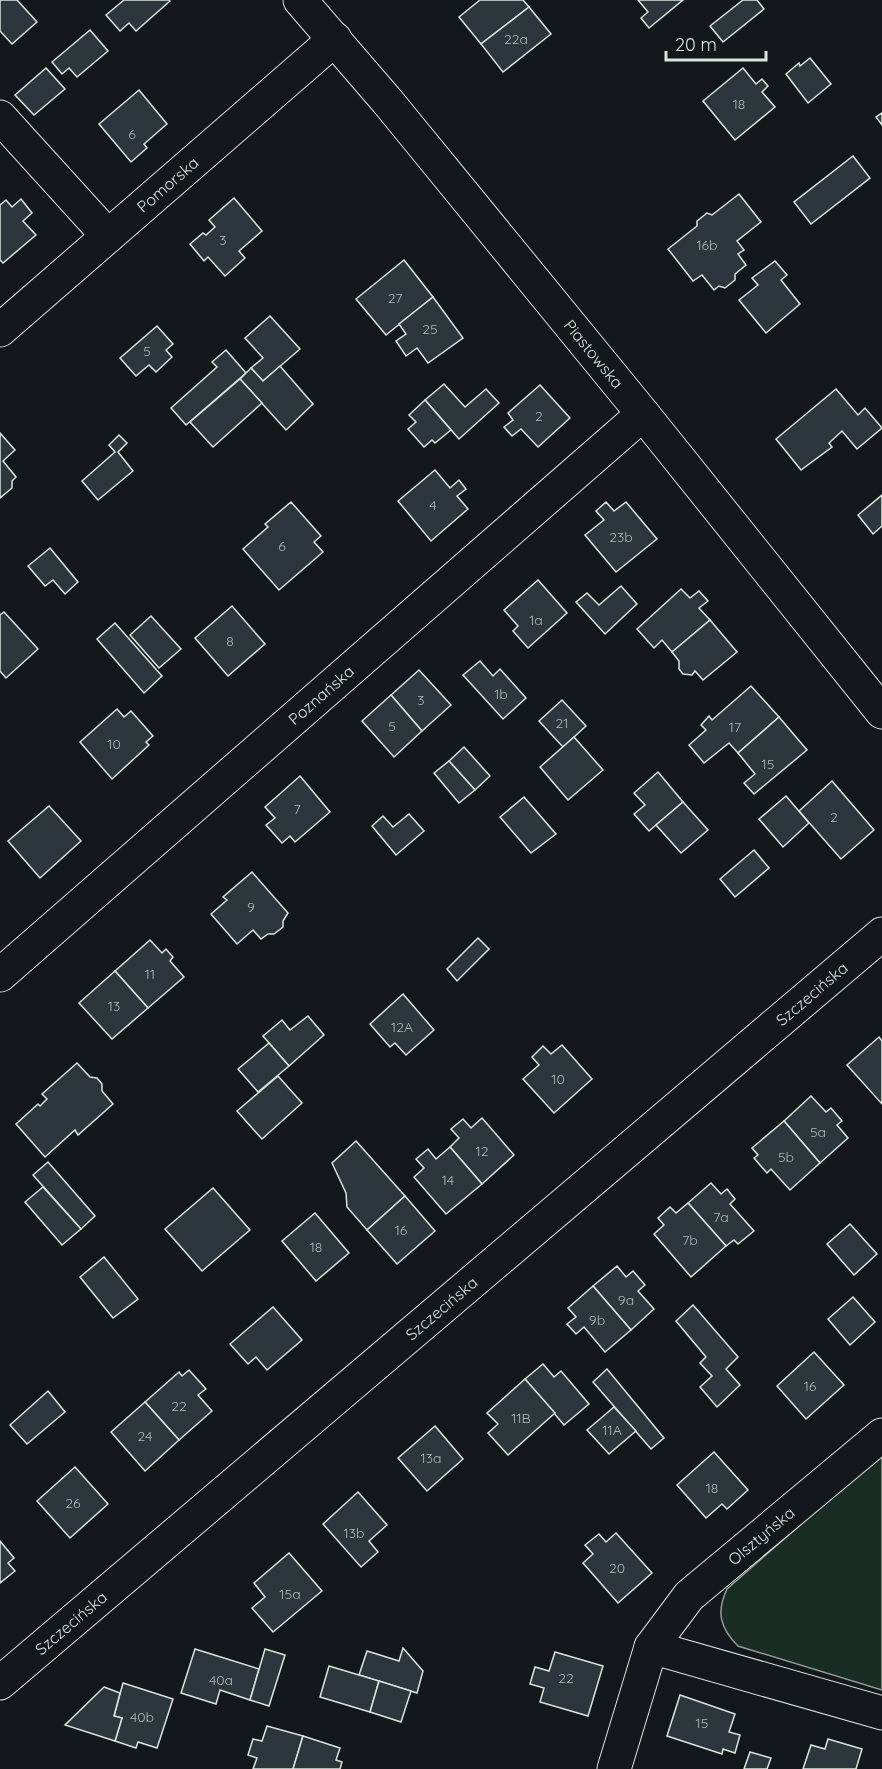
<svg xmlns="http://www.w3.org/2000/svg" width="882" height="1769" font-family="Quicksand,sans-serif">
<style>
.green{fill:#1a2d24;stroke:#939e99;stroke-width:1.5}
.building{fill:#2c363c;stroke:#d8e6dc;stroke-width:1.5}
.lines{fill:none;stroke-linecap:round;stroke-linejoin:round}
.minor-casing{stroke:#d8e6dc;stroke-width:35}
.minor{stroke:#14181c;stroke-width:33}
.labels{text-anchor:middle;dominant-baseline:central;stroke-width:4.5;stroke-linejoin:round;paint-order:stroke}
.number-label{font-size:14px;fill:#adbab4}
.street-label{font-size:16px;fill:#d8e6dc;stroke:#14181c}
</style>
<rect width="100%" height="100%" fill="#14181c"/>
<path class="green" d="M 882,1453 L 882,1690 L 738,1646 C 720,1628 716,1612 727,1589 Z"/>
<g class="building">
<polygon points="0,0 17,0 37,22 12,44 0,31"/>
<polygon points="124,0 169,0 170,1 136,31 129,23 120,31 106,15"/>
<polygon points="480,0 523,0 529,7 481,44 459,17"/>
<polygon points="638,0 683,0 649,28 641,18 648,12"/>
<polygon points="743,0 757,0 764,9 723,42 710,26"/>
<polygon points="529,7 551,34 503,72 481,44"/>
<polygon points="90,30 108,51 77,77 69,68 62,74 52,62"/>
<polygon points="810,58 831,84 808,103 786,74 799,63 800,66"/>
<polygon points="46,68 65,89 34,115 15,95"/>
<polygon points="743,68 756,84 762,79 768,86 762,92 775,107 735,140 703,101"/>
<polygon points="139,90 167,124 144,144 147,148 131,162 99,124"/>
<polygon points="882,113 882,125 876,117"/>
<polygon points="853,156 870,178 811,224 794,202"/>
<polygon points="739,194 761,222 737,241 744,250 738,254 746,265 735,274 735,280 725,288 719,286 714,290 702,275 693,281 668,249 697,226 697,221 707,213 712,215"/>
<polygon points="234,198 262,231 239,251 245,258 225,276 208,257 204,261 190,244 203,233 206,235 215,227 209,220"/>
<polygon points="21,199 32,213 23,221 36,235 3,263 0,260 0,205 6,200 12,207"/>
<polygon points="404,260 433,297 386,335 356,299"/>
<polygon points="775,261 787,275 781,280 800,304 766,333 739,300 758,285 752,278"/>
<polygon points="433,297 463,338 428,363 417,348 406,356 396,341 406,334 399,324"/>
<polygon points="270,316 300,349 263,381 251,368 263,358 245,338"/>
<polygon points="157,326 173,344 166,350 172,357 156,372 149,365 136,376 120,358"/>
<polygon points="226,350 246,373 186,425 171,408 217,367 212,362"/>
<polygon points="280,366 313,404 286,430 240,379 251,368 263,381"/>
<polygon points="240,379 262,403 213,447 190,422"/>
<polygon points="444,384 465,407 486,389 499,403 459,439 425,400"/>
<polygon points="540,385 570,418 538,447 521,429 512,436 504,427 513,420 508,413"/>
<polygon points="836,389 858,415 865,408 882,428 857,449 842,431 829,443 832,447 801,470 776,439"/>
<polygon points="425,400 451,430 435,443 432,440 424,447 408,429 416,422 409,415"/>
<polygon points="0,433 15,450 3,461 16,477 12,481 12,488 0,498"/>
<polygon points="119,435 127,443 118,452 133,471 98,500 82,481 115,452 109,445"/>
<polygon points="435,470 450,488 459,480 466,489 457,496 468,509 431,541 398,501"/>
<polygon points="882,495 882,526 873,534 858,515"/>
<polygon points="291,502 321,536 314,542 323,552 279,590 243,549 268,527 265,524"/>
<polygon points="606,502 614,511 626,502 657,539 616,572 585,535 604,520 596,511"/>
<polygon points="50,548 78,582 65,594 53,580 45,586 28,566"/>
<polygon points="538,580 567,613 528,648 513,631 518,626 504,610"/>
<polygon points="621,586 637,604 605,634 576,602 587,593 599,605"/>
<polygon points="681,589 690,598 699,591 708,601 699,608 710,620 672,652 662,640 654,648 637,629"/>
<polygon points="232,606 265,644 228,676 195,638"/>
<polygon points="4,612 38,649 6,678 0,671 0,615"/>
<polygon points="151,616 181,649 159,668 130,635"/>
<polygon points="710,620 737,652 703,680 695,671 692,675 683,674 679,669 679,661 672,652"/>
<polygon points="115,623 162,676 144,693 97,639"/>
<polygon points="480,661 493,676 500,669 526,698 503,719 463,675"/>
<polygon points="419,670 451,705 422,731 391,695"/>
<polygon points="751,686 779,717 738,753 729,743 704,763 689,745 706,730 701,725 709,716 712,720"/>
<polygon points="391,695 422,731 394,757 362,721"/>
<polygon points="562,700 586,726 563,747 539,721"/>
<polygon points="117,709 124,717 131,711 153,736 146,742 149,745 112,779 80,742"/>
<polygon points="779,717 807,750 754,794 744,783 755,774 738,753"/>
<polygon points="574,737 603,770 568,800 540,767"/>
<polygon points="464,747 490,776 475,790 449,761"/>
<polygon points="449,761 475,790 459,803 434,773"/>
<polygon points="658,772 683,802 649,831 634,814 645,805 634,793"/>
<polygon points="300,776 330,812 295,842 290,836 282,843 266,825 275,818 265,807"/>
<polygon points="832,781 874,830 841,859 799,811"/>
<polygon points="786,796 809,823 783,847 759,819"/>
<polygon points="524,797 556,834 531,853 500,817"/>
<polygon points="683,802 708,830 681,853 656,825"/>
<polygon points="49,806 81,841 40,878 8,841"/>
<polygon points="409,814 424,831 396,855 372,826 383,816 393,827"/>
<polygon points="754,850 769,868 735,897 720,879"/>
<polygon points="252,872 288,913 283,921 283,927 274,934 268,934 261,939 253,930 237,944 211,914 227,900 223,897"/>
<polygon points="478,938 489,949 457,981 447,969"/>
<polygon points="150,940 162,953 166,949 173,957 170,961 184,977 148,1008 115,971"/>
<polygon points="115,971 148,1008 112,1039 79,1003"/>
<polygon points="403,994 434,1030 406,1055 395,1043 390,1047 370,1024"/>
<polygon points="308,1016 324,1035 289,1066 263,1036 282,1020 290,1030"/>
<polygon points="879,1037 882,1041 882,1104 847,1065"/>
<polygon points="269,1043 289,1066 258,1092 238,1069"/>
<polygon points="562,1045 592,1079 554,1113 523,1079 539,1065 532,1057 543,1046 551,1054"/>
<polygon points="77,1063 90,1077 97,1078 102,1084 102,1091 113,1104 78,1135 75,1130 45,1157 16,1124 38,1104 40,1106 47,1099 42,1094"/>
<polygon points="278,1076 302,1103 262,1139 237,1111"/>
<polygon points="811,1096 826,1112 831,1108 842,1121 837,1125 848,1138 820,1163 784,1121"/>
<polygon points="482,1118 514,1155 482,1184 450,1147 459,1138 451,1129 463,1119 471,1128"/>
<polygon points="784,1121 820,1163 790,1190 771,1169 767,1173 754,1158 758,1155 752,1148"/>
<polygon points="356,1141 405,1196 367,1230 347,1207 346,1193 332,1163"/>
<polygon points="450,1147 482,1184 446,1214 414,1177 424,1168 416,1159 428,1149 436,1159"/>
<polygon points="48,1162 95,1216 81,1229 33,1175"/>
<polygon points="711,1183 721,1194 727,1189 735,1199 730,1204 754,1231 738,1244 734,1240 726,1246 688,1203"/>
<polygon points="43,1187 81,1229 62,1245 25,1202"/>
<polygon points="213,1188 250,1230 202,1271 165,1229"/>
<polygon points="405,1196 435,1231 397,1264 367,1230"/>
<polygon points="688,1203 726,1246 691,1277 654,1234 664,1225 658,1218 670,1207 676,1213"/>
<polygon points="315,1213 349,1253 316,1281 282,1241"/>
<polygon points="850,1224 877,1254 854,1275 827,1244"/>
<polygon points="104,1257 138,1299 113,1318 80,1277"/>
<polygon points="617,1266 626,1277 633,1271 645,1285 638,1291 654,1309 631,1330 593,1286"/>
<polygon points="593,1286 631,1330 605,1352 584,1327 576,1334 567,1324 576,1317 568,1308"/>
<polygon points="853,1297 875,1322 850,1345 828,1319"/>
<polygon points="693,1305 738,1357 726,1369 740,1385 717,1407 700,1387 712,1376 700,1363 706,1357 676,1321"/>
<polygon points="273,1307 302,1340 267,1370 256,1357 248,1364 230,1344"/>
<polygon points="814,1352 844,1385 806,1419 777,1386"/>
<polygon points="543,1364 554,1377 561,1371 589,1404 564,1425 525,1379"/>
<polygon points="607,1369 664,1438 651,1449 593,1382"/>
<polygon points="189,1370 206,1389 198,1395 212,1411 179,1440 145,1402 179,1372 182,1376"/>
<polygon points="525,1379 555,1413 508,1455 488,1433 498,1424 487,1413"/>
<polygon points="48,1391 65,1412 27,1444 10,1425"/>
<polygon points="145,1402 179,1440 145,1471 111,1432"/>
<polygon points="614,1407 636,1431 609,1454 587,1430"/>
<polygon points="435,1426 463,1459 427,1491 398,1458"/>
<polygon points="714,1452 748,1490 727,1509 722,1504 706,1518 677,1485"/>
<polygon points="75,1467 108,1504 70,1538 37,1501"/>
<polygon points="358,1492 387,1525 369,1541 378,1552 361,1567 323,1524"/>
<polygon points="616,1533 652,1573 618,1603 583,1563 593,1554 585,1545 599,1534 606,1542"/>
<polygon points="0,1541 14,1558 8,1563 15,1571 0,1583"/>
<polygon points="289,1553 322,1591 273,1632 252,1608 265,1597 254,1583"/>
<polygon points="403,1648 423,1671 417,1693 359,1675 367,1651 399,1661"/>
<polygon points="195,1649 259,1669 250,1700 220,1690 216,1704 181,1693"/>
<polygon points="265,1649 285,1655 269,1706 250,1700"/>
<polygon points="555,1652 603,1666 588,1716 540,1702 544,1688 530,1684 535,1667 549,1671"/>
<polygon points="329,1666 379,1681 370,1712 320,1697"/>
<polygon points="379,1681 411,1691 401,1722 370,1712"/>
<polygon points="123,1683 173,1699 157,1748 138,1742 136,1748 115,1741 122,1718 114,1716"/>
<polygon points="104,1687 120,1693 114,1716 122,1718 115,1741 65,1725"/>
<polygon points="680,1695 735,1714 729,1732 740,1735 735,1753 723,1749 722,1754 667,1736"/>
<polygon points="267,1726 303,1736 293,1769 253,1769 257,1758 248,1755 253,1739 262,1741"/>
<polygon points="303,1736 340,1748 336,1760 342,1762 340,1769 293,1769"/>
<polygon points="828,1739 862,1749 856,1769 803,1769 811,1745 825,1749"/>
<polygon points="750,1752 771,1758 767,1769 744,1769"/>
</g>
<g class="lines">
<defs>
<g id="minor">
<path id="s1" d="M 300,0 L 388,102 L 643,414 L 882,712"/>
<polyline points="0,117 108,236"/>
<path id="s2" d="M 0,330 L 335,39"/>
<path id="s3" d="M 0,975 L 643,414"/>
<polyline points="651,1647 882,1713"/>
<path id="s4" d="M 0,1683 L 882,934"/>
<path id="s5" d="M 614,1769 L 651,1647 L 689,1596 L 882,1435"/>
</g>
</defs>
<use href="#minor" class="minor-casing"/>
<use href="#minor" class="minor"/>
</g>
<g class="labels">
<g class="number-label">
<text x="516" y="39">22a</text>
<text x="739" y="104">18</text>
<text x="132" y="134">6</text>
<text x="223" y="240">3</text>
<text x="707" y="245">16b</text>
<text x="395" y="298">27</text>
<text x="430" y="329">25</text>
<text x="147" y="351">5</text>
<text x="539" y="416">2</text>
<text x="433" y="505">4</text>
<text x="621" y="537">23b</text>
<text x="282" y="546">6</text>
<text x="536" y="620">1a</text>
<text x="230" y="641">8</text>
<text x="501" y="694">1b</text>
<text x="421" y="700">3</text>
<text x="562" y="723">21</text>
<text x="392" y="726">5</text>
<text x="735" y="727">17</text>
<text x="114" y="744">10</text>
<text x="768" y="764">15</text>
<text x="297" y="809">7</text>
<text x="834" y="817">2</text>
<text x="251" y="907">9</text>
<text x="150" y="974">11</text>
<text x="114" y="1006">13</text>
<text x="402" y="1027">12A</text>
<text x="558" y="1079">10</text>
<text x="818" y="1132">5a</text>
<text x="482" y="1151">12</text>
<text x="786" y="1157">5b</text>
<text x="448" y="1180">14</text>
<text x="721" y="1217">7a</text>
<text x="401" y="1230">16</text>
<text x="690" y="1240">7b</text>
<text x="316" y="1247">18</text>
<text x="626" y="1300">9a</text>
<text x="597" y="1320">9b</text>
<text x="810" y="1386">16</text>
<text x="179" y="1406">22</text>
<text x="521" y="1418">11B</text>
<text x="612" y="1430">11A</text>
<text x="145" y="1436">24</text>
<text x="431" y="1458">13a</text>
<text x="712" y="1488">18</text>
<text x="73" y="1503">26</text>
<text x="354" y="1533">13b</text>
<text x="617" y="1568">20</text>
<text x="290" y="1594">15a</text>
<text x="566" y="1678">22</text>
<text x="221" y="1680">40a</text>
<text x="142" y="1717">40b</text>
<text x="702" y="1723">15</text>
</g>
<g class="street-label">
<text stroke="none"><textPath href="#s2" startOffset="222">Pomorska</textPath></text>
<text stroke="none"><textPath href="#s1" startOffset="460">Piastowska</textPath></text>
<text stroke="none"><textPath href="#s3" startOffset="426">Poznańska</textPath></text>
<text stroke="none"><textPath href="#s4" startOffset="1065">Szczecińska</textPath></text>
<text stroke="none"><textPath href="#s4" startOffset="579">Szczecińska</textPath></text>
<text stroke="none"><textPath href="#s5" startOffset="285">Olsztyńska</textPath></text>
<text stroke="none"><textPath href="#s4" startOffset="93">Szczecińska</textPath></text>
</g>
</g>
<path d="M666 51v9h100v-9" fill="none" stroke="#d8e6dc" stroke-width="3"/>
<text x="675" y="51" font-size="18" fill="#d8e6dc" stroke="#14181c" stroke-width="4.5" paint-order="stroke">20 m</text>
</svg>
